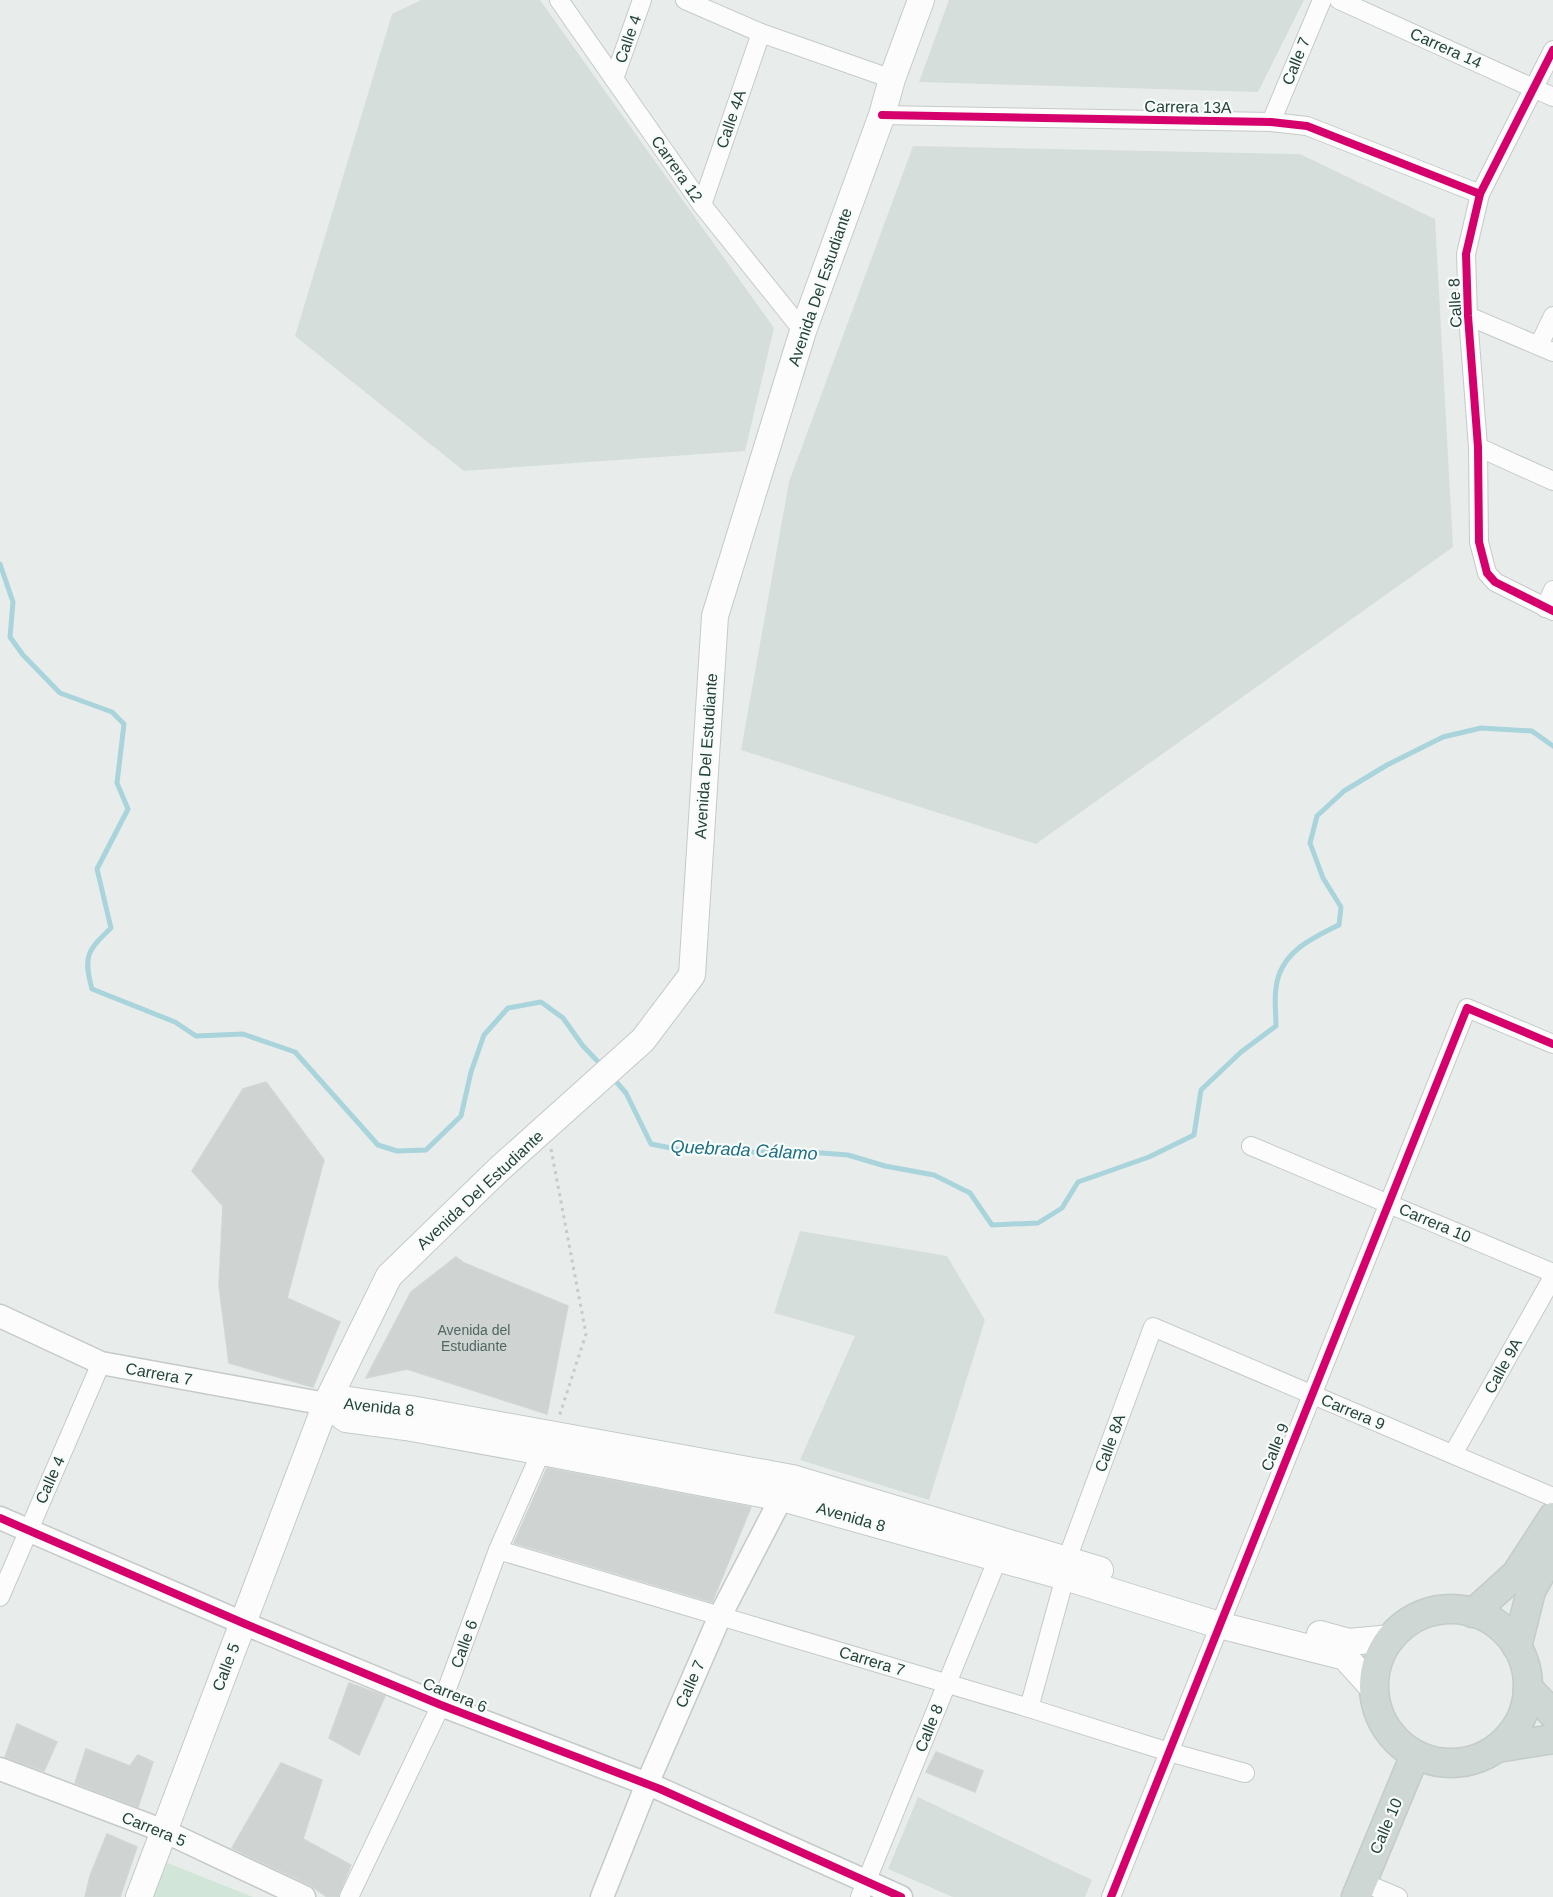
<svg xmlns="http://www.w3.org/2000/svg" width="1553" height="1897" font-family="Arial,sans-serif">
<style>
.built{fill:#d6dedb}
.green{fill:#d1e6d8}
.lines{fill:none;stroke-linecap:round;stroke-linejoin:round}
.stream{stroke:#a9d4db;stroke-width:5}
.building{fill:#cfd4d2;stroke:#d1d6d4;stroke-width:1.5}
.minor-casing{stroke:#c5cac8;stroke-width:20}
.tertiary-casing{stroke:#c5cac8;stroke-width:25}
.secondary-casing{stroke:#c3cbc8;stroke-width:28}
.primary-casing{stroke:#c3ccc9;stroke-width:31}
.path{stroke:#c3ccca;stroke-width:3;stroke-dasharray:3 4.5;stroke-linecap:butt}
.minor{stroke:#fcfcfc;stroke-width:18}
.tertiary{stroke:#fcfcfc;stroke-width:22}
.secondary{stroke:#fcfcfc;stroke-width:26}
.primary{stroke:#cfd7d5;stroke-width:28}
.cycleway-casing{stroke:#f7fbf9;stroke-width:11}
.cycleway{stroke:#d6006c;stroke-width:8}
.labels{text-anchor:middle;dominant-baseline:central;stroke-width:4.5;stroke-linejoin:round;paint-order:stroke}
.number-label{font-size:14px;fill:#506761}
.street-label{font-size:16px;fill:#24423a;stroke:#f7fbf9}
.water-label{font-size:18px;font-style:italic;fill:#1c6f80;stroke:#f7fbf9}
</style>
<rect width="100%" height="100%" fill="#e8edeb"/>
<g class="built">
<polygon points="421,0 540,0 774,328 745,451 464,471 295,336 392,14"/>
<polygon points="949,0 1304,0 1258,92 919,82"/>
<polygon points="913,146 1300,154 1435,219 1453,547 1036,844 741,750 789,482"/>
<polygon points="800,1231 947,1256 985,1320 929,1500 800,1460 855,1336 774,1313"/>
<polygon points="918,1797 1092,1880 1085,1897 953,1897 888,1869"/>
</g>
<polygon class="green" points="155,1858 253,1897 141,1897"/>
<g class="lines">
<g class="stream">
<path d="M 0,564 L 13,602 L 10,637 L 23,655 L 60,693 L 112,712 L 124,724 L 117,783 L 128,809 L 97,869 L 111,928 C 87,951 83,956 92,989 L 175,1022 L 196,1036 L 243,1034 L 295,1052 L 378,1145 L 397,1151 L 426,1150 L 461,1116 L 471,1072 L 484,1035 L 508,1008 L 541,1002 L 563,1018 L 583,1046 L 604,1068"/>
<path d="M 612,1077 L 626,1093 L 651,1144 L 681,1150 L 726,1152 L 809,1152 L 848,1155 L 885,1166 L 934,1175 L 970,1193 L 992,1225 L 1038,1223 L 1062,1208 L 1078,1182 L 1149,1157 L 1194,1135 L 1201,1090 L 1241,1052 L 1276,1026 C 1276,1014 1274,1000 1276,988 C 1280,953 1310,939 1339,925 L 1341,907 L 1323,878 L 1310,843 L 1317,816 L 1344,791 L 1387,765 L 1443,737 L 1481,728 L 1532,731 L 1553,746"/>
</g>
</g>
<g class="building">
<polygon points="266,1082 324,1160 287,1298 340,1322 313,1387 229,1363 219,1286 223,1206 192,1171 243,1089"/>
<polygon points="456,1257 464,1263 568,1306 547,1414 407,1369 366,1378 411,1292"/>
<polygon points="547,1468 751,1507 712,1602 514,1543"/>
<polygon points="349,1683 385,1696 359,1755 329,1738"/>
<polygon points="17,1724 57,1742 44,1771 5,1757"/>
<polygon points="86,1749 130,1766 138,1755 153,1762 138,1807 75,1783"/>
<polygon points="936,1752 983,1771 975,1792 926,1772"/>
<polygon points="281,1763 322,1780 303,1839 351,1865 338,1897 327,1897 310,1885 232,1848"/>
<polygon points="107,1834 137,1847 120,1897 85,1897 90,1876"/>
</g>
<g class="lines">
<defs>
<g id="minor">
<polyline points="559,0 702,205 803,331"/>
<polyline points="685,0 761,33 892,79"/>
<polyline points="1339,0 1553,97"/>
<polyline points="1553,50 1480,194 1466,254 1468,316 1478,447 1479,542 1487,573 1495,582 1553,611"/>
<polyline points="614,79 642,0"/>
<polyline points="882,115 1271,122 1307,126 1480,194"/>
<polyline points="1271,122 1322,0"/>
<polyline points="702,205 761,33"/>
<polyline points="1468,316 1553,352"/>
<polyline points="1539,345 1553,316"/>
<polyline points="1478,447 1553,481"/>
<polyline points="1545,608 1553,590"/>
<polyline points="1251,1146 1553,1273"/>
<polyline points="1453,1454 1553,1277"/>
<polyline points="498,1550 1029,1708 1169,1752 1245,1773"/>
<polyline points="1067,1559 1153,1327 1553,1497"/>
<polyline points="0,1597 101,1363"/>
<polyline points="1029,1708 1065,1577"/>
<polyline points="1362,1882 1398,1897"/>
<polyline points="349,1897 441,1705 498,1550 541,1452 544,1441"/>
<polyline points="860,1897 998,1558"/>
<polyline points="1111,1897 1467,1008 1553,1044"/>
</g>
<g id="tertiary">
<polyline points="0,1316 101,1363 326,1404"/>
<polyline points="0,1518 243,1623 441,1705 660,1789 901,1897"/>
<polyline points="0,1769 164,1831 304,1897"/>
<polyline points="602,1897 647,1784 720,1616 789,1483"/>
</g>
<g id="secondary">
<polyline points="326,1404 346,1419 406,1427 516,1447 782,1498 1065,1577 1219,1625 1345,1657 1374,1689"/>
<polyline points="326,1404 349,1400 411,1409 792,1478 1100,1570"/>
<polyline points="1320,1634 1349,1642 1391,1638"/>
<polyline points="139,1897 326,1404 389,1276 497,1171 643,1040 692,975 715,616 803,331 882,115 892,79 921,0"/>
</g>
<g id="primary">
<circle cx="1451" cy="1686" r="77"/>
<polyline points="1473,1613 1516,1574 1553,1517"/>
<polyline points="1517,1647 1531,1591 1553,1551"/>
<polyline points="1528,1688 1553,1714"/>
<polyline points="1497,1748 1553,1739"/>
<polyline points="1356,1897 1415,1755"/>
</g>
</defs>
<use href="#minor" class="minor-casing"/>
<use href="#tertiary" class="tertiary-casing"/>
<use href="#secondary" class="secondary-casing"/>
<use href="#primary" class="primary-casing"/>
<polyline class="path" points="551,1149 586,1334 559,1417"/>
<use href="#minor" class="minor"/>
<use href="#tertiary" class="tertiary"/>
<use href="#secondary" class="secondary"/>
<use href="#primary" class="primary"/>
<defs>
<g id="cycleway">
<polyline points="1553,50 1480,194 1466,254 1468,316 1478,447 1479,542 1487,573 1495,582 1553,611"/>
<polyline points="882,115 1271,122 1307,126 1480,194"/>
<polyline points="0,1518 243,1623 441,1705 660,1789 901,1897"/>
<polyline points="1111,1897 1467,1008 1553,1044"/>
</g>
</defs>
<use href="#cycleway" class="cycleway-casing"/>
<use href="#cycleway" class="cycleway"/>
</g>
<g class="labels">
<g class="number-label">
<text x="474" y="1330">Avenida del<tspan x="474" dy="16">Estudiante</tspan></text>
</g>
<g class="street-label">
<text transform="translate(628 39) rotate(-71)">Calle 4</text>
<text transform="translate(1446 48) rotate(24)">Carrera 14</text>
<text transform="translate(1296 61) rotate(-68)">Calle 7</text>
<text transform="translate(1188 107) rotate(1)">Carrera 13A</text>
<text transform="translate(731 119) rotate(-71)">Calle 4A</text>
<text transform="translate(677 169) rotate(55)">Carrera 12</text>
<text transform="translate(820 287) rotate(-71)">Avenida Del Estudiante</text>
<text transform="translate(1455 303) rotate(-93)">Calle 8</text>
<text transform="translate(706 756) rotate(-86)">Avenida Del Estudiante</text>
<text transform="translate(480 1190) rotate(-43)">Avenida Del Estudiante</text>
<text transform="translate(1435 1223) rotate(23)">Carrera 10</text>
<text transform="translate(1503 1366) rotate(-61)">Calle 9A</text>
<text transform="translate(159 1374) rotate(10)">Carrera 7</text>
<text transform="translate(379 1407) rotate(6)">Avenida 8</text>
<text transform="translate(1353 1412) rotate(23)">Carrera 9</text>
<text transform="translate(1110 1443) rotate(-70)">Calle 8A</text>
<text transform="translate(1275 1447) rotate(-68)">Calle 9</text>
<text transform="translate(50 1480) rotate(-66)">Calle 4</text>
<text transform="translate(851 1517) rotate(16)">Avenida 8</text>
<text transform="translate(464 1644) rotate(-70)">Calle 6</text>
<text transform="translate(872 1661) rotate(17)">Carrera 7</text>
<text transform="translate(226 1667) rotate(-69)">Calle 5</text>
<text transform="translate(690 1684) rotate(-66)">Calle 7</text>
<text transform="translate(455 1695) rotate(22)">Carrera 6</text>
<text transform="translate(929 1728) rotate(-68)">Calle 8</text>
<text transform="translate(1386 1826) rotate(-67)">Calle 10</text>
<text transform="translate(154 1829) rotate(22)">Carrera 5</text>
</g>
<g class="water-label">
<text transform="translate(744 1150) rotate(3)">Quebrada Cálamo</text>
</g>
</g>
</svg>
